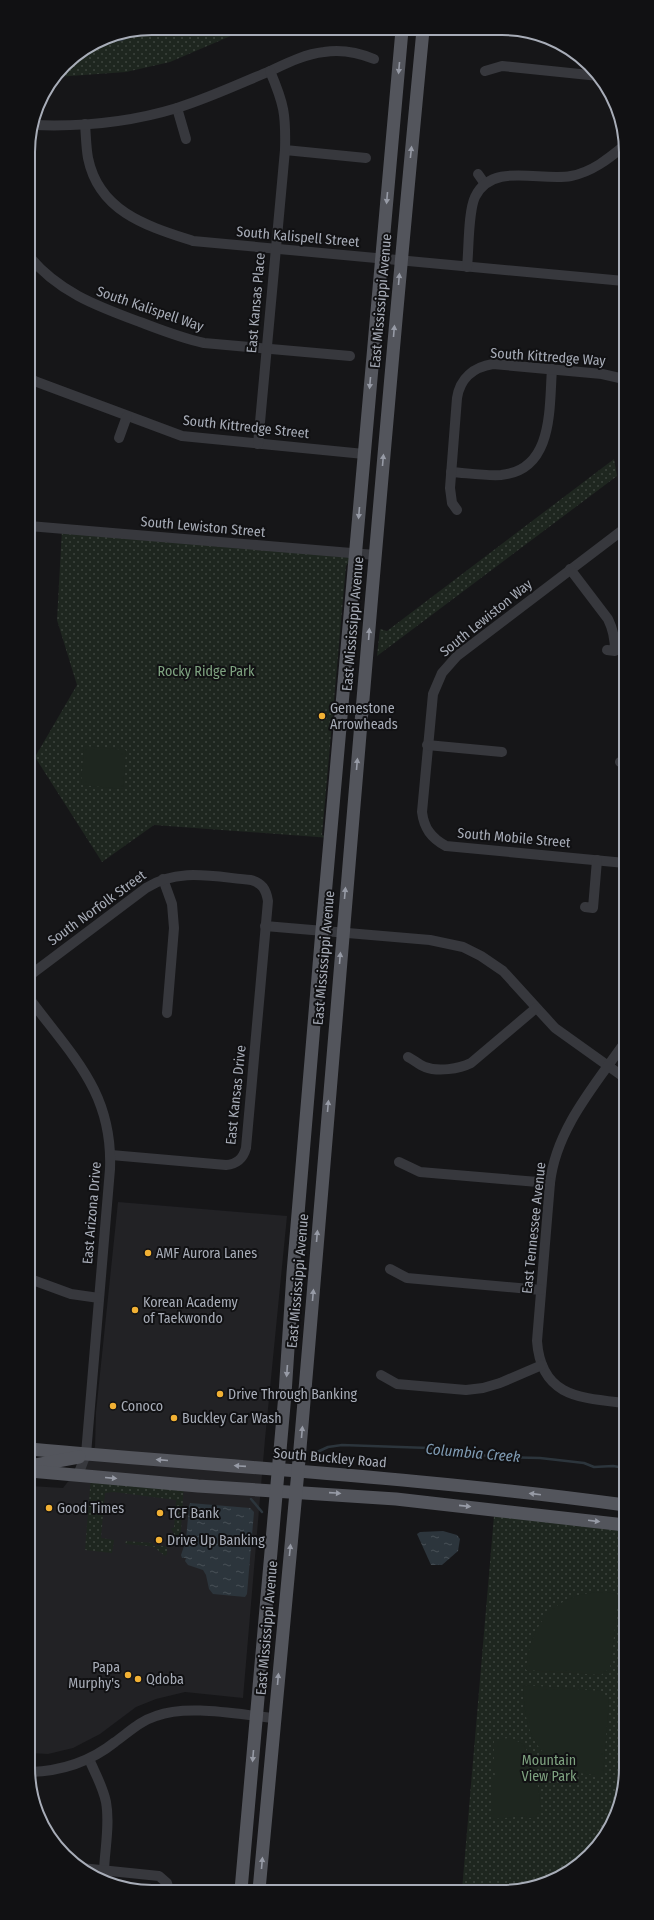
<svg xmlns="http://www.w3.org/2000/svg" width="654" height="1920" font-family="'Fira Sans Condensed',sans-serif">
<style>
.built{fill:#222225}
.grass{fill:url(#grass-dots)}
.garden{fill:#1e261f}
.water{fill:url(#water-ripples)}
.lines{fill:none;stroke-linecap:round;stroke-linejoin:round}
.stream{stroke:#2c353c;stroke-width:2.5}
.minor{stroke:#37383d;stroke-width:10}
.major{stroke:#53555c;stroke-width:13}
.oneway{fill:#979ba6}
.poi-dot{fill:#f2b134;stroke:#111113;stroke-width:1.5}
.labels{text-anchor:middle;dominant-baseline:central;stroke-width:4;stroke-linejoin:round;paint-order:stroke}
.street-label{font-size:14px;fill:#a8adb8;stroke:#111113}
.park-label{font-size:14px;fill:#7fa381;stroke:#111113}
.poi-label{font-size:14px;fill:#a8adb8;stroke:#111113;text-anchor:start}
.water-label{font-size:15px;font-style:italic;fill:#7f9bb3;stroke:#111113}
.rim{fill:none;stroke:#a8adb8;stroke-width:2}
</style>
<defs>
<pattern id="grass-dots" width="8" height="8" patternUnits="userSpaceOnUse"><rect width="8" height="8" fill="#1e261f"/><path d="M2 2h.1M6 6h.1" fill="none" stroke="#3c433d" stroke-width="1.8" stroke-linecap="round"/></pattern>
<pattern id="water-ripples" width="26" height="14" patternUnits="userSpaceOnUse"><rect width="26" height="14" fill="#2c353c"/><path d="M2 4q2-2 4 0t4 0M15 11q2-2 4 0t4 0" fill="none" stroke="#485056"/></pattern>
</defs>
<rect width="100%" height="100%" fill="#161618"/>
<polygon class="built" points="118,1202 287,1216 265,1439 243,1698 185,1692 156,1699 136,1707 100,1734 73,1748 48,1754 30,1753 30,1486 63,1488 95,1447 96,1412"/>
<g class="grass">
<polygon points="152,28 247,29 170,62 126,72 56,77 70,59 105,37"/>
<polygon points="614,459 617,476 377,656 380,629 387,631"/>
<polygon points="62,529 355,553 346,566 322,835 331,838 154,825 102,862 35,757 77,685 57,620"/>
<polygon points="91,1476 184,1484 180,1545 174,1544 174,1534 171,1528 174,1528 176,1500 114,1492 105,1493 101,1538 114,1540 112,1553 85,1550"/>
<polygon points="494,1516 625,1531 626,1776 617,1815 595,1850 564,1875 527,1890 462,1890"/>
<polygon points="126,1541 153,1543 153,1546 165,1546 167,1548 167,1554 165,1556 155,1548 149,1546 125,1544"/>
</g>
<g class="garden">
<polygon points="84,746 126,750 123,789 81,785"/>
<path d="M 607,1592 L 619,1595 L 610,1668 L 601,1675 L 526,1670 C 530,1621 557,1591 607,1592 Z"/>
<path d="M 524,1685 L 601,1691 L 609,1700 L 603,1775 C 546,1776 521,1737 524,1685 Z"/>
<polygon points="626,1698 626,1776 618,1777 623,1700"/>
<polygon points="511,1738 523,1744 535,1765 541,1809 535,1818 527,1818 526,1816 492,1819 492,1775 495,1775 494,1770 492,1770 492,1762 494,1762 494,1740"/>
</g>
<g class="water">
<polygon points="190,1503 250,1508 254,1512 247,1594 245,1597 213,1594 209,1589 206,1575 203,1570 188,1565 185,1561 186,1558 182,1558 181,1555 186,1540 189,1506"/>
<polygon points="443,1531 457,1535 460,1539 458,1551 442,1565 431,1565 417,1534 420,1532"/>
</g>
<g class="lines">
<g class="stream">
<polyline points="100,41 121,40 145,29"/>
<polyline points="315,1453 328,1447 342,1445 429,1448 496,1457 540,1458 584,1463 594,1467 613,1466 625,1468"/>
<polyline points="251,1499 262,1512"/>
</g>
<g class="minor">
<polyline points="485,71 502,66 599,76"/>
<polyline points="177,108 186,139"/>
<path d="M 85,124 C 86,136 86,147 88,158 C 99,212 147,226 193,241 L 624,281"/>
<path d="M 33,125 C 82,127 131,122 177,108 C 209,98 239,84 270,71 C 287,63 305,54 324,52 C 342,49 357,52 374,59"/>
<polyline points="285,150 366,158"/>
<polyline points="478,174 485,184"/>
<path d="M 28,255 C 58,292 97,306 140,322 C 161,330 181,338 204,343 L 350,356"/>
<path d="M 467,267 C 469,249 468,212 475,197 C 492,161 541,182 571,176 C 592,172 608,159 624,146"/>
<polyline points="29,379 182,436 364,454"/>
<polyline points="29,392 33,380"/>
<polyline points="119,438 127,416"/>
<path d="M 258,444 L 285,150 C 286,114 284,104 270,71"/>
<path d="M 451,472 C 467,473 485,476 501,475 C 554,470 549,408 552,369"/>
<path d="M 457,510 L 452,503 L 450,488 L 457,398 C 460,378 474,367 493,364 L 602,374 L 624,379"/>
<polyline points="29,526 375,555"/>
<path d="M 624,529 L 457,656 L 442,673 L 433,694 L 422,812 C 424,828 431,838 446,846 L 625,863"/>
<path d="M 570,569 L 608,619 C 613,629 615,639 615,651 L 607,650"/>
<polyline points="427,745 502,752"/>
<polyline points="620,762 624,763"/>
<polyline points="163,879 172,904 174,928 167,1013"/>
<polyline points="585,907 593,908 597,860"/>
<polyline points="265,926 430,940 463,947 481,956 503,971 555,1028 625,1078"/>
<path d="M 29,976 L 146,888 C 178,867 215,877 251,880 C 262,883 266,889 268,901 L 246,1148 C 243,1159 237,1164 226,1165 L 111,1155"/>
<path d="M 29,998 C 72,1056 113,1092 110,1169 L 86,1454 L 78,1475"/>
<path d="M 625,1042 C 595,1085 556,1129 550,1183 L 537,1341 C 541,1397 580,1398 625,1403"/>
<path d="M 408,1057 C 414,1060 419,1065 425,1067 C 438,1072 459,1069 471,1063 L 536,1008"/>
<polyline points="399,1162 420,1172 550,1183"/>
<polyline points="390,1269 407,1278 541,1290"/>
<polyline points="30,1279 71,1294 99,1298"/>
<polyline points="381,1375 397,1384 466,1390 483,1388 500,1383 542,1365"/>
<path d="M 89,1759 C 95,1773 103,1787 106,1802 C 110,1824 105,1848 104,1870"/>
<path d="M 30,1772 C 62,1771 90,1762 115,1742 C 129,1732 140,1721 156,1716 C 188,1704 240,1715 275,1718"/>
<polyline points="81,1868 159,1876 167,1883 169,1890"/>
</g>
<g class="major">
<path d="M 30,1449 C 229,1467 428,1478 625,1505"/>
<polyline points="30,1466 79,1457"/>
<polyline points="30,1471 198,1486 396,1499 625,1525"/>
<polyline points="241,1890 285,1394 293,1273 322,930 402,30"/>
<path d="M 259,1890 C 272,1746 287,1603 299,1460 C 340,983 377,506 423,30"/>
</g>
</g>
<defs><path id="oneway-solid" d="M-6-.8H1V-3.2L6.5 0L1 3.2V.8H-6Z"/></defs>
<g class="oneway">
<use href="#oneway-solid" transform="translate(399 68) rotate(95)"/>
<use href="#oneway-solid" transform="translate(411 152) rotate(-84)"/>
<use href="#oneway-solid" transform="translate(387 198) rotate(95)"/>
<use href="#oneway-solid" transform="translate(399 279) rotate(-85)"/>
<use href="#oneway-solid" transform="translate(394 331) rotate(-85)"/>
<use href="#oneway-solid" transform="translate(370 383) rotate(95)"/>
<use href="#oneway-solid" transform="translate(383 460) rotate(-85)"/>
<use href="#oneway-solid" transform="translate(359 513) rotate(95)"/>
<use href="#oneway-solid" transform="translate(369 634) rotate(-86)"/>
<use href="#oneway-solid" transform="translate(357 764) rotate(-85)"/>
<use href="#oneway-solid" transform="translate(345 893) rotate(-85)"/>
<use href="#oneway-solid" transform="translate(340 958) rotate(-85)"/>
<use href="#oneway-solid" transform="translate(328 1106) rotate(-85)"/>
<use href="#oneway-solid" transform="translate(317 1236) rotate(-85)"/>
<use href="#oneway-solid" transform="translate(313 1295) rotate(-85)"/>
<use href="#oneway-solid" transform="translate(287 1371) rotate(94)"/>
<use href="#oneway-solid" transform="translate(302 1432) rotate(-85)"/>
<use href="#oneway-solid" transform="translate(162 1460) rotate(-175)"/>
<use href="#oneway-solid" transform="translate(240 1466) rotate(-176)"/>
<use href="#oneway-solid" transform="translate(111 1478) rotate(5)"/>
<use href="#oneway-solid" transform="translate(335 1493) rotate(4)"/>
<use href="#oneway-solid" transform="translate(535 1494) rotate(-173)"/>
<use href="#oneway-solid" transform="translate(465 1506) rotate(6)"/>
<use href="#oneway-solid" transform="translate(594 1521) rotate(7)"/>
<use href="#oneway-solid" transform="translate(290 1550) rotate(-84)"/>
<use href="#oneway-solid" transform="translate(278 1679) rotate(-85)"/>
<use href="#oneway-solid" transform="translate(253 1756) rotate(95)"/>
<use href="#oneway-solid" transform="translate(262 1863) rotate(-85)"/>
</g>
<g class="poi-dot">
<circle cx="322" cy="716" r="4"/>
<circle cx="148" cy="1253" r="4"/>
<circle cx="135" cy="1310" r="4"/>
<circle cx="220" cy="1394" r="4"/>
<circle cx="113" cy="1406" r="4"/>
<circle cx="174" cy="1418" r="4"/>
<circle cx="49" cy="1508" r="4"/>
<circle cx="160" cy="1513" r="4"/>
<circle cx="159" cy="1540" r="4"/>
<circle cx="128" cy="1675" r="4"/>
<circle cx="138" cy="1679" r="4"/>
</g>
<g class="labels">
<g class="street-label">
<text transform="translate(298 237) rotate(5)">South Kalispell Street</text>
<text transform="translate(381 301) rotate(-85)">East Mississippi Avenue</text>
<text transform="translate(256 303) rotate(-85)">East Kansas Place</text>
<text transform="translate(150 309) rotate(19)">South Kalispell Way</text>
<text transform="translate(548 357) rotate(4)">South Kittredge Way</text>
<text transform="translate(246 427) rotate(6)">South Kittredge Street</text>
<text transform="translate(203 527) rotate(5)">South Lewiston Street</text>
<text transform="translate(486 618) rotate(-39)">South Lewiston Way</text>
<text transform="translate(353 624) rotate(-85)">East Mississippi Avenue</text>
<text transform="translate(514 838) rotate(5)">South Mobile Street</text>
<text transform="translate(97 908) rotate(-36)">South Norfolk Street</text>
<text transform="translate(324 958) rotate(-85)">East Mississippi Avenue</text>
<text transform="translate(236 1095) rotate(-84)">East Kansas Drive</text>
<text transform="translate(92 1213) rotate(-85)">East Arizona Drive</text>
<text transform="translate(534 1228) rotate(-84)">East Tennessee Avenue</text>
<text transform="translate(298 1281) rotate(-85)">East Mississippi Avenue</text>
<text transform="translate(330 1458) rotate(5)">South Buckley Road</text>
<text transform="translate(267 1628) rotate(-85)">East Mississippi Avenue</text>
</g>
<g class="park-label">
<text x="206" y="671">Rocky Ridge Park</text>
<text x="549" y="1760">Mountain<tspan x="549" dy="16">View Park</tspan></text>
</g>
<g class="poi-label">
<text x="330" y="708">Gemestone<tspan x="330" dy="16">Arrowheads</tspan></text>
<text x="156" y="1253">AMF Aurora Lanes</text>
<text x="143" y="1302">Korean Academy<tspan x="143" dy="16">of Taekwondo</tspan></text>
<text x="228" y="1394">Drive Through Banking</text>
<text x="121" y="1406">Conoco</text>
<text x="182" y="1418">Buckley Car Wash</text>
<text x="57" y="1508">Good Times</text>
<text x="168" y="1513">TCF Bank</text>
<text x="167" y="1540">Drive Up Banking</text>
<text x="120" y="1667" text-anchor="end">Papa<tspan x="120" dy="16">Murphy's</tspan></text>
<text x="146" y="1679">Qdoba</text>
</g>
<g class="water-label">
<text transform="translate(473 1453) rotate(5)">Columbia Creek</text>
</g>
</g>
<path d="M0 0H654V1920H0ZM152 35H502A117 117 0 0 1 619 152V1768A117 117 0 0 1 502 1885H152A117 117 0 0 1 35 1768V152A117 117 0 0 1 152 35Z" fill="#111113" fill-rule="evenodd"/>
<path class="rim" d="M152 35H502A117 117 0 0 1 619 152V1768A117 117 0 0 1 502 1885H152A117 117 0 0 1 35 1768V152A117 117 0 0 1 152 35Z"/>
</svg>
